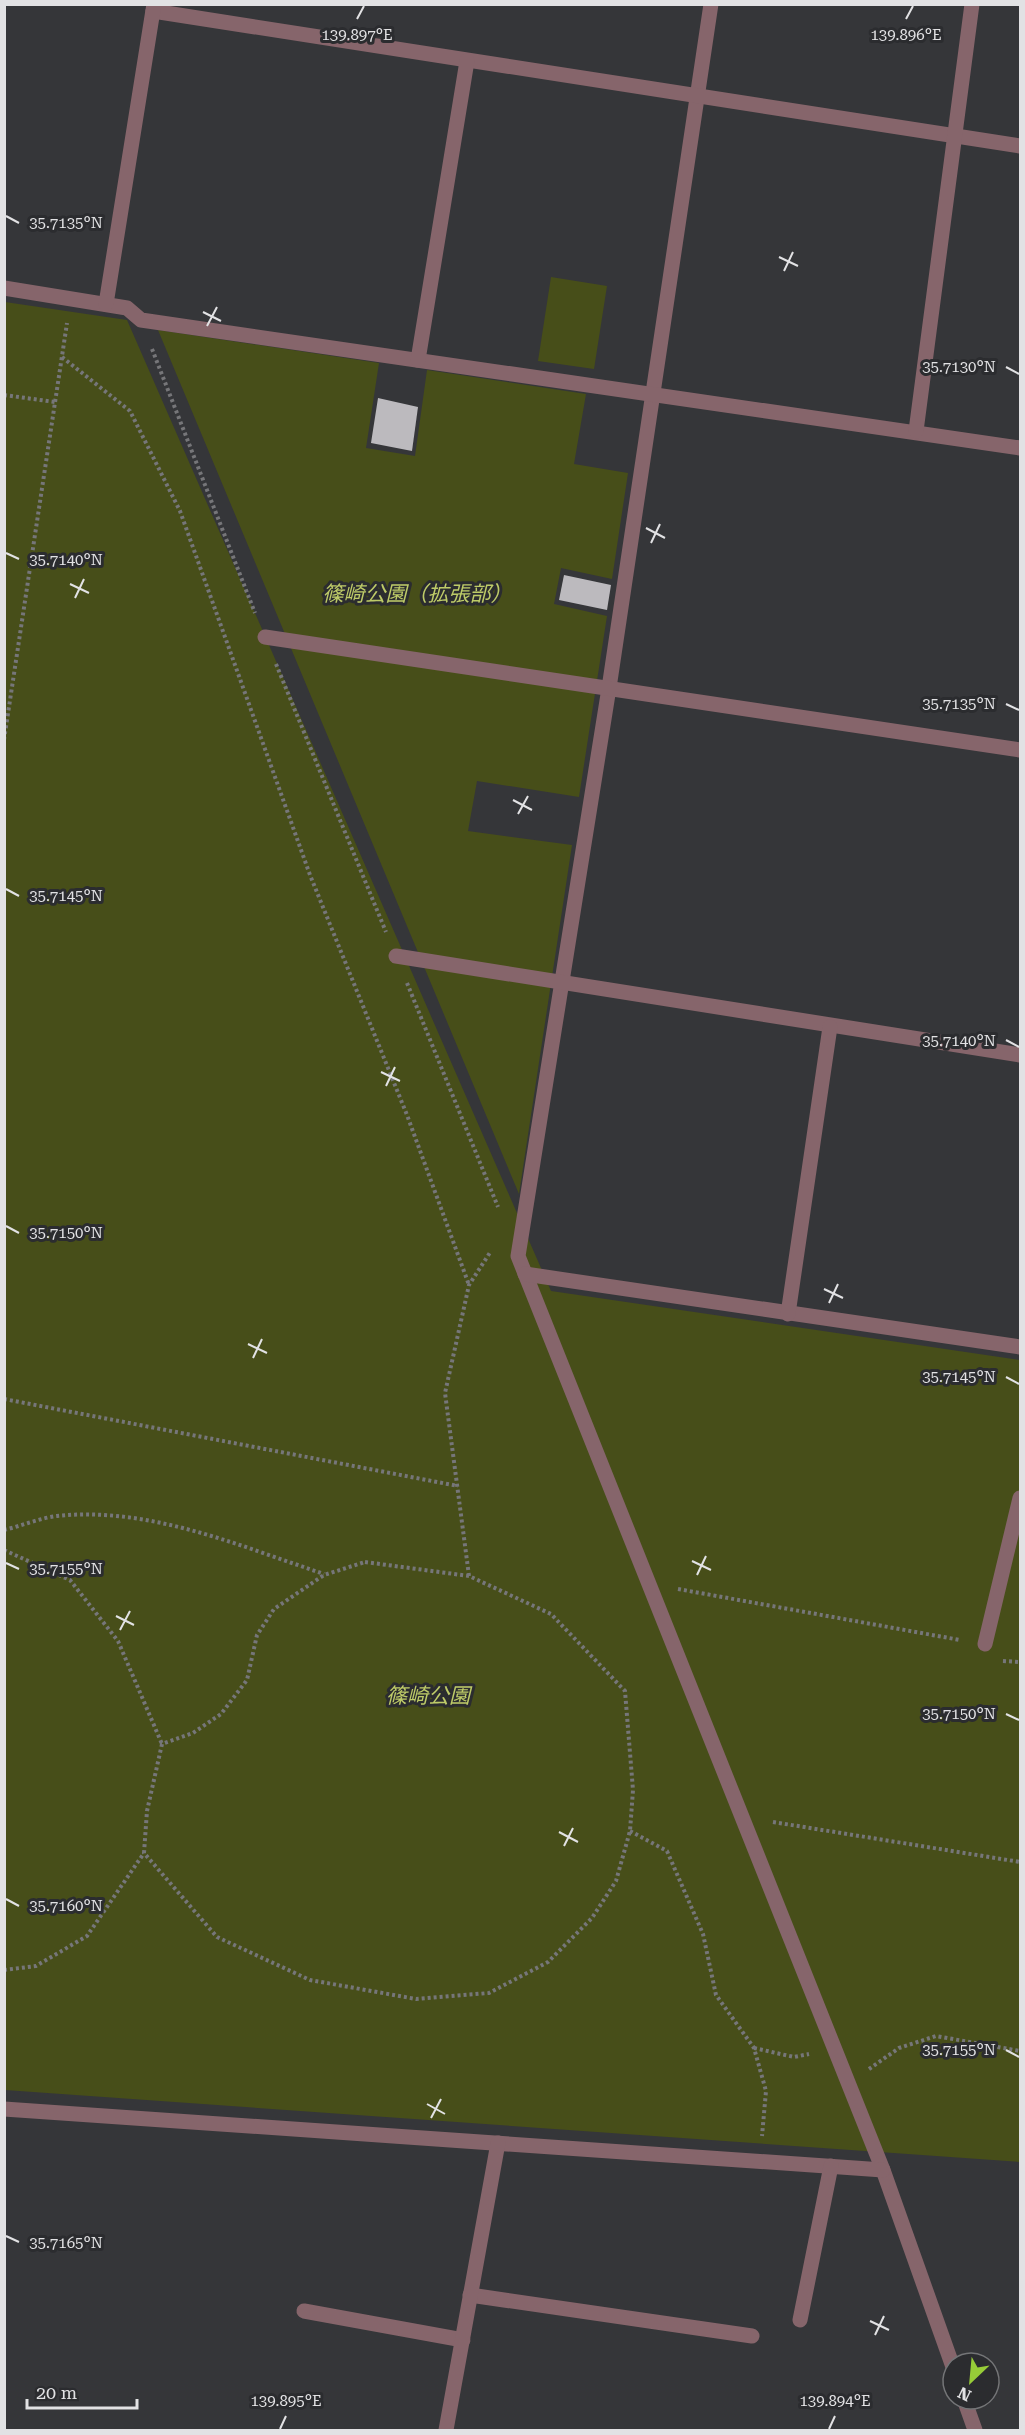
<svg xmlns="http://www.w3.org/2000/svg" width="1025" height="2435" font-family="'Roboto Serif','Noto Sans JP',serif">
<style>
.green{fill:#474e19}
.building{fill:#bcbabe}
.lines{fill:none;stroke-linecap:round;stroke-linejoin:round}
.path{stroke:#767679;stroke-width:4;stroke-dasharray:3 3;stroke-linecap:butt}
.minor{stroke:#86656b;stroke-width:15}
.ticks{fill:none;stroke:#e2e2e4;stroke-width:2}
.labels{text-anchor:middle;dominant-baseline:central;stroke-width:6;stroke-linejoin:round;paint-order:stroke}
.park-label{font-size:21px;font-style:italic;fill:#becb68;stroke:#2b2c2f}
.ticks-label{font-size:15px;text-anchor:middle;fill:#e2e2e4;stroke:#2b2c2f;stroke-width:6;stroke-linejoin:round;paint-order:stroke}
</style>
<rect width="100%" height="100%" fill="#353639"/>
<g class="green">
<polygon points="551,277 607,286 594,369 538,361"/>
<polygon points="5,302 127,320 551,1291 1020,1360 1020,2162 5,2090"/>
<polygon points="158,330 379,363 366,448 415,456 427,370 586,394 574,464 628,473 612,579 561,568 554,604 607,616 579,797 477,781 468,831 572,845 519,1194"/>
</g>
<g class="building">
<polygon points="378,398 418,407 412,451 371,443"/>
<polygon points="564,575 611,585 607,610 559,600"/>
</g>
<g class="lines">
<g class="path">
<polyline points="152,349 255,613"/>
<polyline points="62,357 130,411 180,511 310,875 407,1115 469,1285"/>
<polyline points="4,395 55,402"/>
<polyline points="276,664 386,932"/>
<polyline points="4,740 67,323"/>
<polyline points="407,983 498,1207"/>
<polyline points="4,1399 458,1486"/>
<path d="M 4,1530 C 21,1526 40,1518 57,1516 C 148,1506 240,1546 324,1574"/>
<polyline points="4,1550 70,1580 118,1641 162,1744"/>
<polygon points="365,1562 469,1576 551,1614 625,1691 633,1790 630,1831 616,1881 592,1918 548,1962 489,1993 416,1999 310,1980 217,1937 144,1853 147,1811 162,1744 193,1733 221,1714 247,1680 257,1635 274,1609 324,1575"/>
<polyline points="469,1576 445,1393 469,1285 491,1251"/>
<polyline points="678,1589 960,1640"/>
<polyline points="1003,1661 1020,1662"/>
<polyline points="773,1822 1020,1862"/>
<polyline points="630,1831 667,1851 703,1934 716,1995 754,2048 766,2091 762,2136"/>
<polyline points="4,1970 36,1966 87,1936 144,1853"/>
<polyline points="754,2048 794,2057 809,2054"/>
<polyline points="869,2069 899,2048 936,2036 1020,2051"/>
</g>
<g class="minor">
<polyline points="711,4 609,688 518,1256 883,2170 953,2367"/>
<polyline points="153,11 1020,146"/>
<polyline points="4,288 127,308 141,320 1020,448"/>
<polyline points="106,304 154,4"/>
<polyline points="418,360 467,61"/>
<polyline points="916,431 972,4"/>
<polyline points="265,637 1020,750"/>
<polyline points="396,956 1020,1055"/>
<polyline points="525,1274 1020,1347"/>
<polyline points="788,1314 830,1027"/>
<polyline points="985,1644 1020,1498"/>
<polyline points="4,2109 883,2170"/>
<polyline points="470,2295 752,2336"/>
<polyline points="304,2311 463,2340"/>
<polyline points="800,2320 831,2166"/>
<polyline points="964,2399 975,2430"/>
<polyline points="446,2430 498,2143"/>
</g>
</g>
<path class="ticks" d="M 357,19 L 364,6M 906,19 L 913,6M 6,216 L 19,223M 779,257 L 798,266M 784,271 L 793,252M 203,312 L 221,321M 207,326 L 217,307M 1006,367 L 1019,374M 646,528 L 665,538M 651,543 L 660,524M 6,553 L 19,559M 70,584 L 89,593M 75,598 L 84,579M 1006,704 L 1019,710M 513,800 L 532,810M 518,814 L 528,796M 6,889 L 19,896M 1006,1040 L 1019,1047M 381,1072 L 400,1081M 386,1086 L 395,1067M 6,1226 L 19,1233M 824,1289 L 843,1298M 829,1303 L 838,1284M 248,1344 L 267,1353M 253,1358 L 262,1339M 1006,1377 L 1019,1384M 692,1561 L 711,1570M 6,1563 L 19,1569M 697,1575 L 706,1556M 116,1616 L 134,1625M 120,1630 L 130,1611M 1006,1714 L 1019,1720M 559,1832 L 578,1842M 564,1846 L 573,1828M 6,1899 L 19,1906M 1006,2050 L 1019,2057M 427,2104 L 445,2114M 431,2118 L 441,2099M 6,2236 L 19,2242M 870,2321 L 889,2330M 875,2335 L 884,2316M 280,2429 L 286,2416M 829,2429 L 835,2416"/>
<g class="labels">
<g class="park-label">
<text x="417" y="594">篠崎公園（拡張部）</text>
<text x="428" y="1696">篠崎公園</text>
</g>
</g>
<g class="ticks-label">
<text x="357" y="40">139.897°E</text>
<text x="906" y="40">139.896°E</text>
<text x="66" y="228">35.7135°N</text>
<text x="959" y="372">35.7130°N</text>
<text x="66" y="565">35.7140°N</text>
<text x="959" y="709">35.7135°N</text>
<text x="66" y="901">35.7145°N</text>
<text x="959" y="1046">35.7140°N</text>
<text x="66" y="1238">35.7150°N</text>
<text x="959" y="1382">35.7145°N</text>
<text x="66" y="1574">35.7155°N</text>
<text x="959" y="1719">35.7150°N</text>
<text x="66" y="1911">35.7160°N</text>
<text x="959" y="2055">35.7155°N</text>
<text x="66" y="2248">35.7165°N</text>
<text x="286" y="2406">139.895°E</text>
<text x="835" y="2406">139.894°E</text>
</g>
<rect width="1025" height="2435" fill="none" stroke="#e2e2e4" stroke-width="12"/>
<g transform="translate(971 2381) rotate(206)"><circle r="28" fill="#2b2c2f" stroke="#747577" stroke-width="1.5"/>
<path d="M0-4.5L10 22L0 15L-10 22Z" fill="#97cc38"/>
<text y="-9" font-size="16" font-weight="bold" text-anchor="middle" fill="#e2e2e4">N</text>
</g>
<path d="M27 2399v9h110v-9" fill="none" stroke="#e2e2e4" stroke-width="3"/>
<text x="36" y="2399" font-size="18" fill="#e2e2e4" stroke="#2b2c2f" stroke-width="4.5" paint-order="stroke">20 m</text>
</svg>
